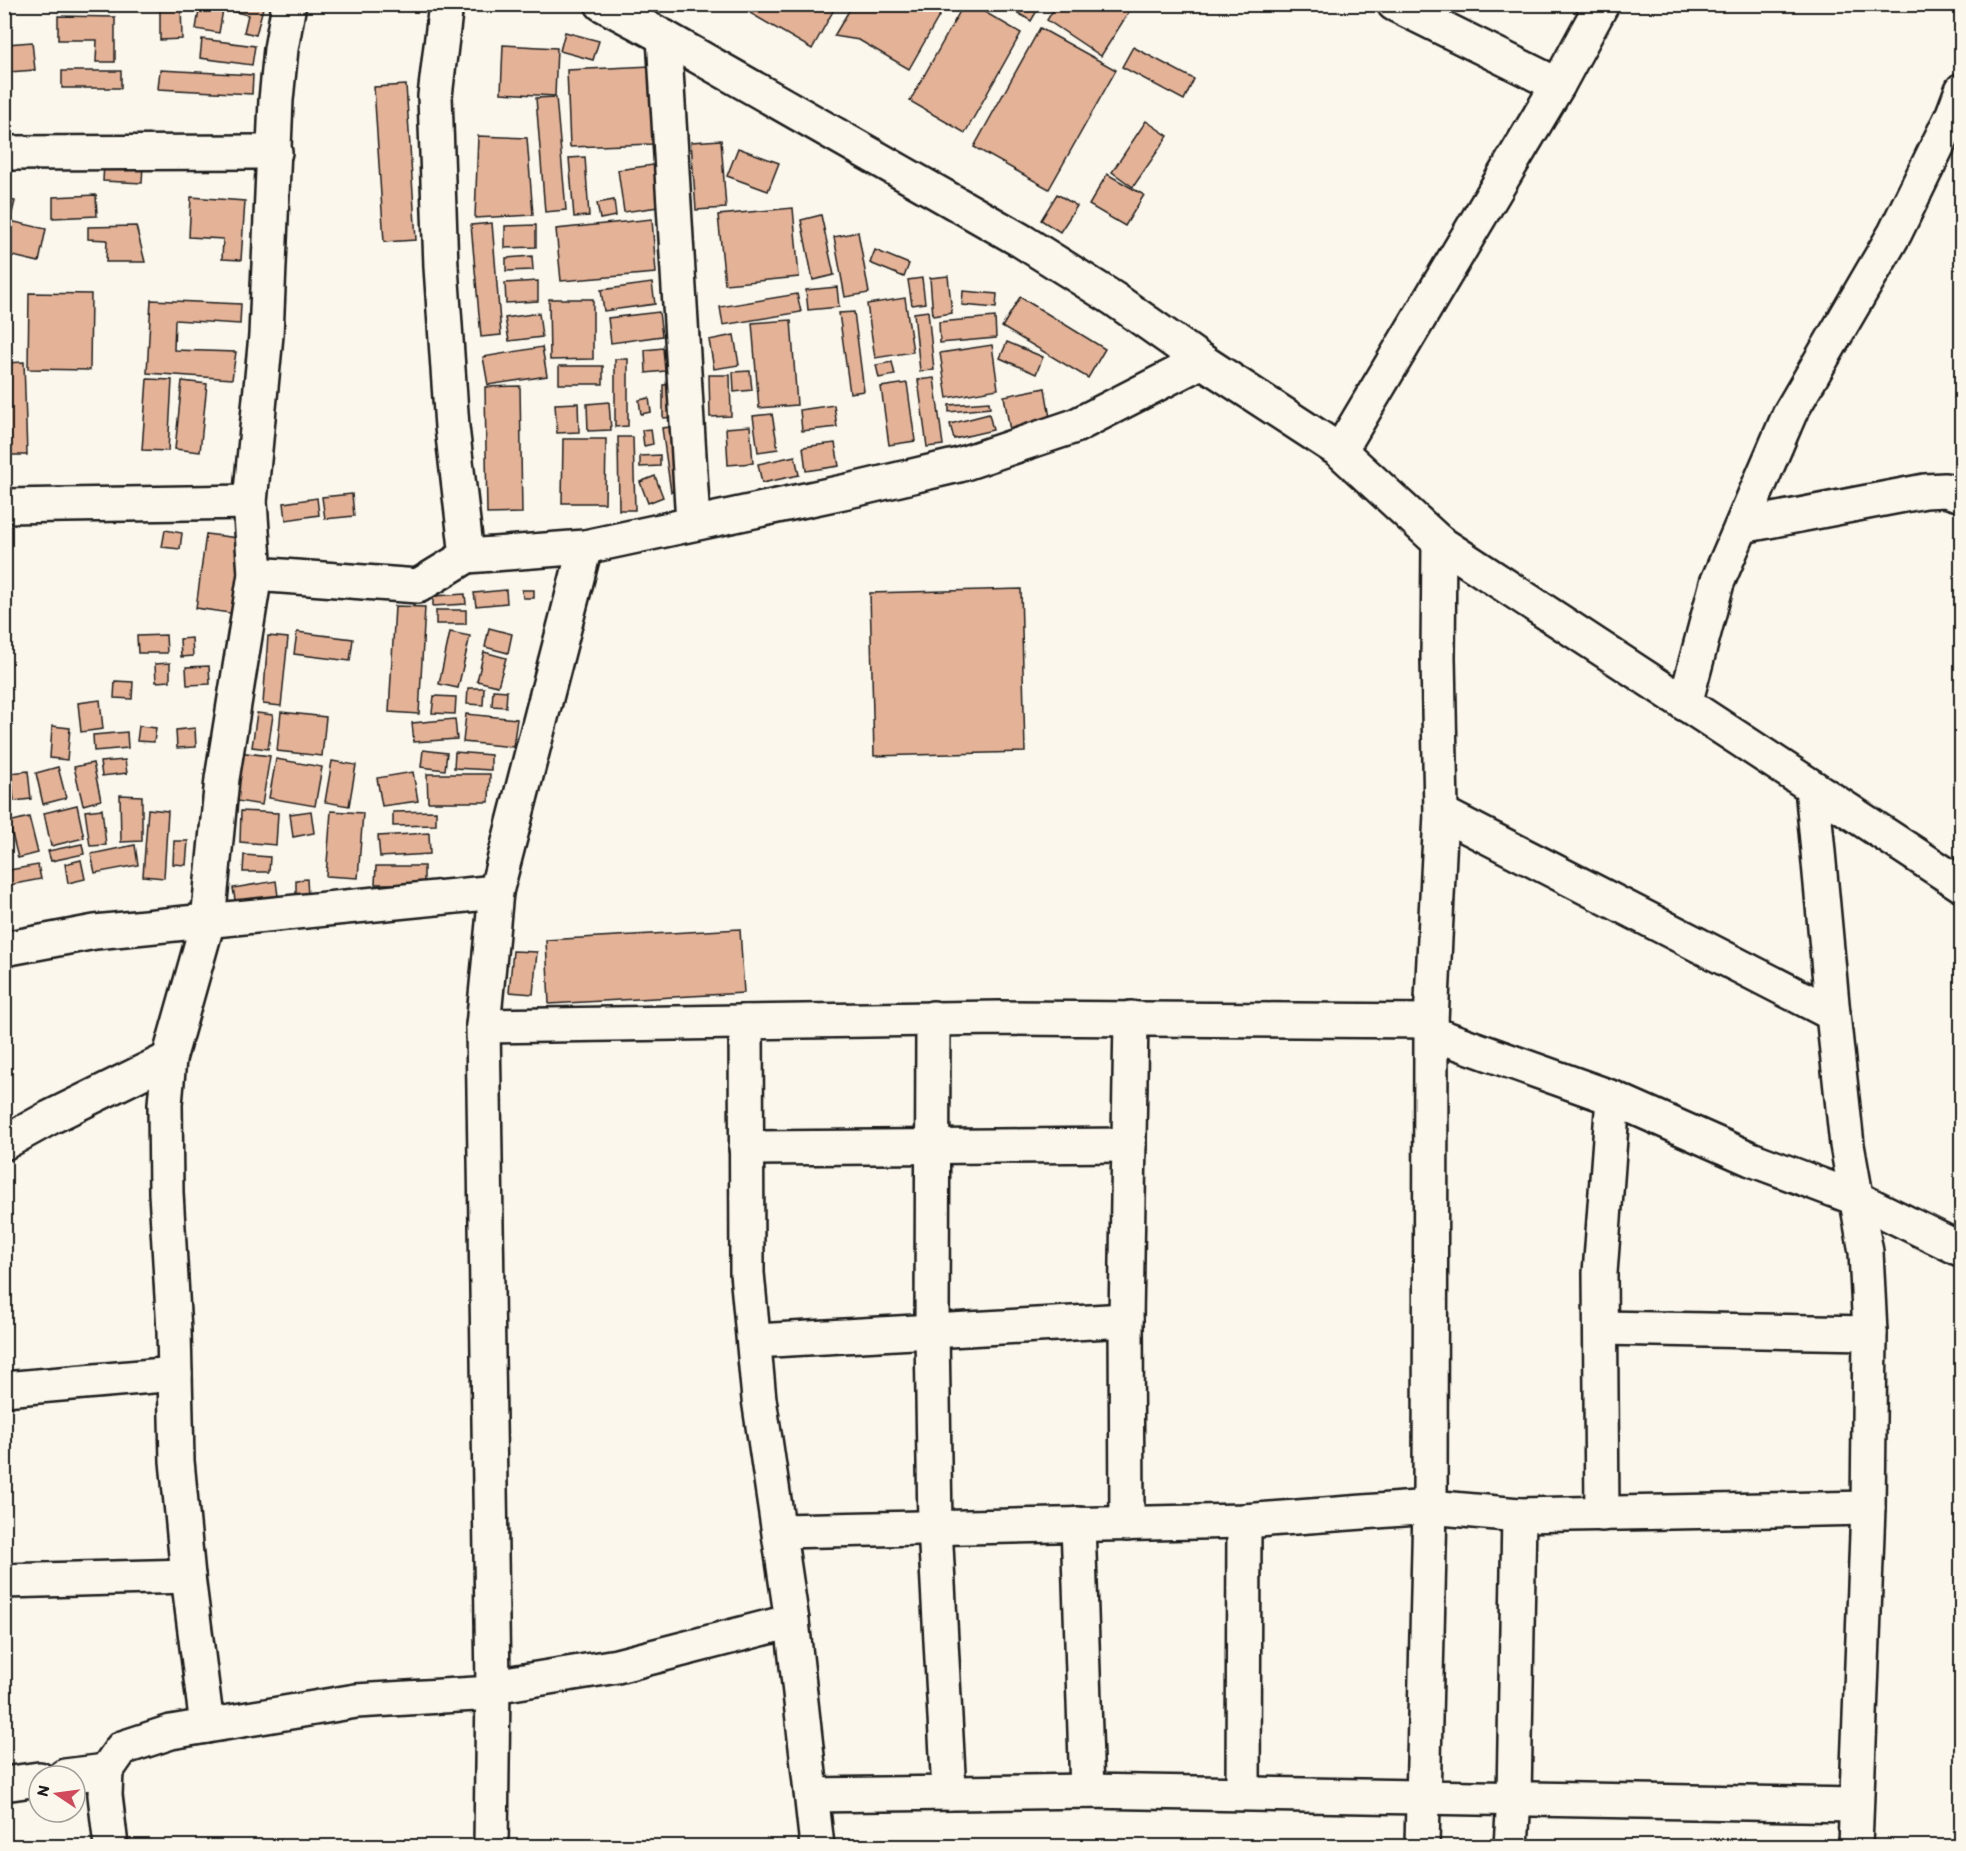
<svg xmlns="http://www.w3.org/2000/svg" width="1966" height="1851" font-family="Itim,sans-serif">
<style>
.building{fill:#e4b296;stroke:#1c1c1c;stroke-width:1.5}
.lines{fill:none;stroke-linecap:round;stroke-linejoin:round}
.minor-casing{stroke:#1c1c1c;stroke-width:38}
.minor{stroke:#fbf7ec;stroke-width:33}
</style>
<rect width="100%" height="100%" fill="#fbf7ec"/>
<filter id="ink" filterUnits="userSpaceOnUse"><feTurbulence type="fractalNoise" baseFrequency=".0167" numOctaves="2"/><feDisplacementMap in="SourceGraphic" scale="12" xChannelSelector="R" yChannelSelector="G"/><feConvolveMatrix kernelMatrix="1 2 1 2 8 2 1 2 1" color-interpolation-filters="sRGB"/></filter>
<g filter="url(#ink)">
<g class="building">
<polygon points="160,4 181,4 182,39 160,40"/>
<polygon points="200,4 224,4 219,33 196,29"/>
<polygon points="232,4 264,4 256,35 244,32 248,15 231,11"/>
<polygon points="755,4 837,4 812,49 750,13"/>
<polygon points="853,4 946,4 909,69 859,40 834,36"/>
<polygon points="964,4 971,4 1021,33 965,133 910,101"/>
<polygon points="1003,4 1041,4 1031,21"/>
<polygon points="1057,4 1134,4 1101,56 1047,20"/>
<polygon points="58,16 115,17 115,62 96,62 97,40 58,40"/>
<polygon points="1040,28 1116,70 1049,189 974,147"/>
<polygon points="565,32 599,41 593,60 560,51"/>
<polygon points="202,39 255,46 252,65 200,58"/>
<polygon points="32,42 35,70 9,72 7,44"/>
<polygon points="503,45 557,48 555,96 501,93"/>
<polygon points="1133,47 1194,79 1184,100 1122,67"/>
<polygon points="651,66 653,144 570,147 567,70"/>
<polygon points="160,70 253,75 252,94 158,89"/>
<rect x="62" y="71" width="59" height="17"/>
<polygon points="406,85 416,240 384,242 374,87"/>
<polygon points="556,97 566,210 545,212 536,98"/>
<polygon points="1146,121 1168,136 1133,187 1112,172"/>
<polygon points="478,136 527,138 533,215 475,218"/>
<polygon points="721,140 726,208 696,210 691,142"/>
<polygon points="738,148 779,163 768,191 727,176"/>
<polygon points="585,157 589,216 574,217 569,158"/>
<polygon points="104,163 143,165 142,183 103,181"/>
<polygon points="660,164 665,206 624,212 618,170"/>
<polygon points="1107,174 1144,195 1125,226 1089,205"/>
<polygon points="1057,194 1077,206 1060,232 1041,220"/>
<polygon points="96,195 97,216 53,218 53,197"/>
<polygon points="191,197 245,201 241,260 222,259 223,239 189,237"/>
<polygon points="4,199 15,201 10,221 46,229 39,262 4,254"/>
<polygon points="614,200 616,216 600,219 597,203"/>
<polygon points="793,208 799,277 725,284 718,215"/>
<polygon points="821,215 834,275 813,280 801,220"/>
<polygon points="652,219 656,273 561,281 556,229"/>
<polygon points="492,223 501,335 481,337 471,225"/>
<polygon points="536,225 536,247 505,248 505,226"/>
<polygon points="136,226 145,262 106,262 107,240 88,239 88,227"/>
<polygon points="858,232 869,293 845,297 834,237"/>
<polygon points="875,250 909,264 904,277 870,263"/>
<polygon points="532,256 533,270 506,271 506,258"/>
<polygon points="948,276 952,313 933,316 930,278"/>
<polygon points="922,278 925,303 912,305 908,280"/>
<polygon points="538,281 538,301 506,303 505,283"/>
<polygon points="652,283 655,304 604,311 601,290"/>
<polygon points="837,287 839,307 808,310 806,290"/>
<polygon points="963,291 997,294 996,308 962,305"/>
<polygon points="29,293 91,294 90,370 28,369"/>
<polygon points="797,294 801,312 723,325 720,307"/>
<polygon points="1020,297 1105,349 1088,378 1002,327"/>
<polygon points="905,298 913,352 875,358 867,304"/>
<polygon points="549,299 593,299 593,359 550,360"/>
<polygon points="151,300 241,304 240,324 175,320 174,350 236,352 232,379 147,373"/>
<polygon points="928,311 934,370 920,371 914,313"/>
<polygon points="659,312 662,336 611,343 608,318"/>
<polygon points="854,312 864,391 850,393 839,313"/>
<polygon points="539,313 542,337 509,341 505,318"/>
<polygon points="995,317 996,338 940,343 939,322"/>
<polygon points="791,320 797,405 759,408 752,323"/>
<polygon points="734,335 739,365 714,369 709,340"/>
<polygon points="1007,342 1043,357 1036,374 1000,358"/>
<polygon points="992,345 998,389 947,398 940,353"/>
<polygon points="542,347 547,376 488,385 483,357"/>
<polygon points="663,348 665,371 646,373 645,350"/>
<polygon points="615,359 628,359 628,426 615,427"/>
<polygon points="24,362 27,455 4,455 4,440 8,440 4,363"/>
<polygon points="892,362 895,375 879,378 876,365"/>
<rect x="559" y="366" width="44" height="18"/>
<polygon points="750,371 752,390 734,392 733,372"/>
<polygon points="709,375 730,375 731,416 710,417"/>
<polygon points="934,378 943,445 927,447 918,380"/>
<polygon points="147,379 172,380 168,451 142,450"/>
<polygon points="182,381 207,384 200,452 175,449"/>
<polygon points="907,383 915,441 889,445 881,387"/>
<polygon points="677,384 678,417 663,418 663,385"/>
<polygon points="520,386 522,513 487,514 485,387"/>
<polygon points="1045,388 1051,424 1010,431 1004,396"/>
<polygon points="649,398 651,412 641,414 639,400"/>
<polygon points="609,402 611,430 588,431 587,404"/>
<polygon points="989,402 990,408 949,412 949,405"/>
<polygon points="578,403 579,432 557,433 555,404"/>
<polygon points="834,405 837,427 802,431 800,410"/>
<polygon points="772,414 778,449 758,452 753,416"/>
<polygon points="989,414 993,430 954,439 950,424"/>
<polygon points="679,426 687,489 671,492 662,428"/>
<polygon points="750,426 753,463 728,465 726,428"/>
<polygon points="651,429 653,444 644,446 642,430"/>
<polygon points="618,437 633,437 635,510 619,510"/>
<polygon points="563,439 606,439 605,503 562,503"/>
<polygon points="835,443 839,466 806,471 803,447"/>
<polygon points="660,455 660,466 640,467 640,456"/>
<polygon points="795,456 799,475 762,483 758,464"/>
<polygon points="655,476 663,497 648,503 640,482"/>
<polygon points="352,494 354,516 325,519 322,497"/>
<polygon points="317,498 319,515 286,520 284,503"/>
<polygon points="165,530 182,533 180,549 162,547"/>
<polygon points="206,534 246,539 236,614 196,608"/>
<polygon points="1021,589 1025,752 874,756 870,593"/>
<polygon points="506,590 507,603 476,606 474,593"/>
<polygon points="522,590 534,590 534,598 523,598"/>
<polygon points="465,594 466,604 433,606 433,596"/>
<polygon points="395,606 425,607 419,714 389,712"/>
<rect x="436" y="610" width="30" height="14"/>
<polygon points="489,628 512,634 508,653 485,647"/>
<polygon points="297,632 353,639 350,661 294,654"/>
<polygon points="450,632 470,636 458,688 439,684"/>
<polygon points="166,635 167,653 138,653 137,636"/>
<polygon points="268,636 288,638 281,706 263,704"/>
<polygon points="192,638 193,656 181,657 180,639"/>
<polygon points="484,652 506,658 498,686 477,681"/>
<polygon points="170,663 170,681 156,682 155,664"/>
<polygon points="209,666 210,684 187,685 186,667"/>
<polygon points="115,681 133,682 132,699 114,698"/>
<polygon points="468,688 484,688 483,705 467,704"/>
<polygon points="493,690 507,691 506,707 492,706"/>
<polygon points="434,696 456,697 455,714 432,713"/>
<polygon points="100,700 103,729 81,732 78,703"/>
<polygon points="281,712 326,717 322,756 277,751"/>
<polygon points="257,713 273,715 268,749 252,747"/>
<polygon points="466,714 517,719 513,747 463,742"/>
<polygon points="455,719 457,739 414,742 412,723"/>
<polygon points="52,726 70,728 67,760 50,758"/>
<polygon points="139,726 156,728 154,742 137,741"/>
<polygon points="195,728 196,747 177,748 176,730"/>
<polygon points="127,732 128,748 94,751 93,735"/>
<polygon points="423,750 447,753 445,770 421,767"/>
<polygon points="238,752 270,756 262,805 231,800"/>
<polygon points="455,752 491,755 491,770 454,768"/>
<polygon points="276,759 322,767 315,806 269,798"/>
<polygon points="125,760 127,773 102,776 100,762"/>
<polygon points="332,761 356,765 349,806 325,802"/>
<polygon points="93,763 101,800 83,805 74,767"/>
<polygon points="58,767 66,798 43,804 36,773"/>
<polygon points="28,771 31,799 14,801 11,773"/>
<polygon points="413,772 418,801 382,806 377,778"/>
<polygon points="427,774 490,774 489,802 428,802"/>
<polygon points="120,795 142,796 142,841 121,842"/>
<polygon points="77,805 84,838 51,846 44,813"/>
<polygon points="102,809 106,845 90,846 85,811"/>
<polygon points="148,809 168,811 164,878 143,876"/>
<polygon points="241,811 278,813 276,845 240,842"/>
<polygon points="311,811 314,833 293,837 290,814"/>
<polygon points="331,811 363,813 358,878 326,876"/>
<polygon points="436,811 436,825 393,826 393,812"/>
<polygon points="29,817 38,853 18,858 9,822"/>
<polygon points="429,833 430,854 380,857 378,836"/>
<polygon points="174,841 188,841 186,865 173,864"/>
<polygon points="82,844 84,854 51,861 48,851"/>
<polygon points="135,845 138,865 95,873 91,854"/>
<polygon points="244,855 270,857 269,872 243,872"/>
<polygon points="81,860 85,879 68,883 65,864"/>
<polygon points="38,865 41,879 4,886 4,871"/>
<polygon points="376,866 424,866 424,884 375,884"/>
<polygon points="307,879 308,897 296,897 296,880"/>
<polygon points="276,881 279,904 237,911 233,888"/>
<polygon points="740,929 744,993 549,1004 546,940"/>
<polygon points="513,951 537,952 533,994 509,992"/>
</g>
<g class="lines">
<defs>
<g id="minor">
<polyline points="446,4 435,96 441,267 452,427 467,556"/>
<polyline points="602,4 664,37 1022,241 1114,299 1202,361 1340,451 1439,542 1962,885"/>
<polyline points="1394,4 1558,85 1602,4"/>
<polyline points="664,37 693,523"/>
<polyline points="4,153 275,152"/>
<polyline points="1340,451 1558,85"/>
<polyline points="4,506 250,502"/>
<polyline points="1742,526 1925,491 1945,490 1962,495"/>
<polyline points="255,574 418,586 467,556 585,547 857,489 959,465 1075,426 1202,361"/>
<polyline points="1685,704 1717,583 1790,413 1895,233 1953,114 1962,90"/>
<polyline points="1812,787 1833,1014 1847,1145 1866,1252 1870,1333 1868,1508 1855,1846"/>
<polyline points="1441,813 1833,1014"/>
<polyline points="4,949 95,932 496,892"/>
<polyline points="933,1018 932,1331 935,1527 949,1793"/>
<polyline points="746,1022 747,1273 759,1399 792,1621 817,1846"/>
<polyline points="483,1026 999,1018 1431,1021"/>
<polyline points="1431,1033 1613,1098 1751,1159 1858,1199 1962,1250"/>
<polyline points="4,1143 49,1118 169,1059"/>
<polyline points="746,1148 1129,1145"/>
<polyline points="1601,1328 1870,1333"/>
<polyline points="754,1341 1126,1320"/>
<polyline points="4,1389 175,1374"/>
<polyline points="1602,1514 1600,1273 1613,1098"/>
<polyline points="1078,1524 1087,1791"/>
<polyline points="1127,1524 1126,1320 1131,1018"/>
<polyline points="780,1531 1244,1521 1430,1507 1519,1515 1868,1508"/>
<polyline points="4,1581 188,1576"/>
<polyline points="493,1686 617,1666 792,1621"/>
<polyline points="207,1726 188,1576 177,1461 174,1331 166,1193 165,1104 169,1059 208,921 222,779 255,574 250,502 266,335 276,100 281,49 289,4"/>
<polyline points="65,1776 106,1771"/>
<polyline points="4,1784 39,1779"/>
<polyline points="1243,1793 1244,1521"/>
<polyline points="812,1795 1087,1791 1856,1805"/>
<polyline points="111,1846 105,1795 106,1771 122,1748 171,1732 356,1701 493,1693"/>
<polyline points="491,1846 493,1686 483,1026 496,892 585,547"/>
<polyline points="1422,1846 1430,1507 1431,1021 1441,813 1438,657 1439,542"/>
<polyline points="1511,1846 1514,1798 1519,1515"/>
</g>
</defs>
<use href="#minor" class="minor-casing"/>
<use href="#minor" class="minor"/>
</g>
</g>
<rect width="1966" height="1851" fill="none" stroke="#fbf7ec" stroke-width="24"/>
<rect x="12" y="12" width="1942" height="1827" fill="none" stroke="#1c1c1c" stroke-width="2" filter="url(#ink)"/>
<g transform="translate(57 1794) rotate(283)"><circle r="28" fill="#fbf7ec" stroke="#a29f99" stroke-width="1.5"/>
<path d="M0-4.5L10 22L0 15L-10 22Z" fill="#d1495b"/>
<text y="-9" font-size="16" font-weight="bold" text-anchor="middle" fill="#1c1c1c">N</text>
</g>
</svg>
